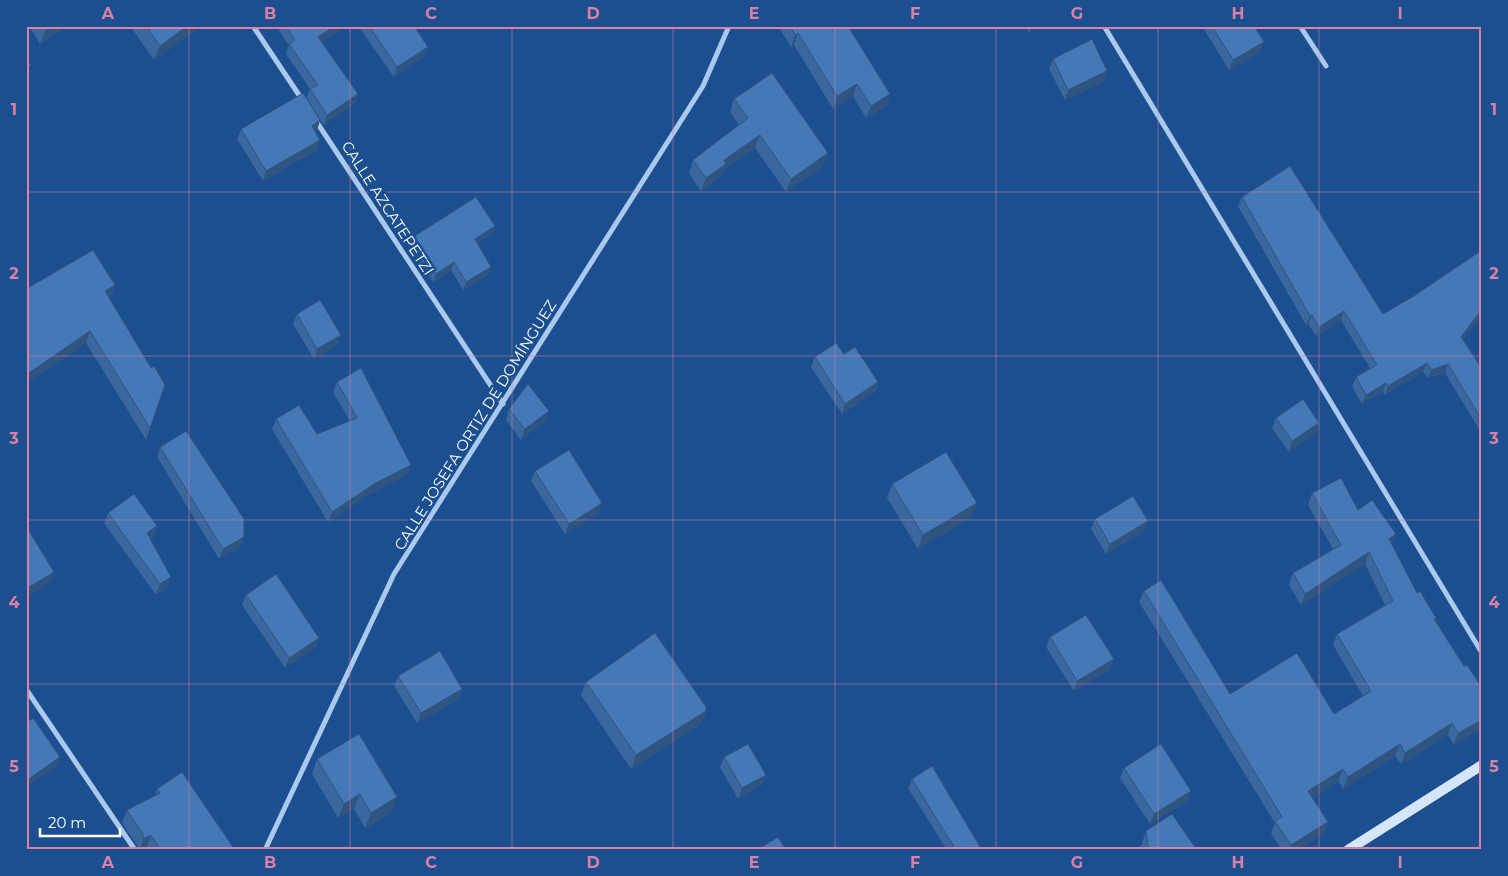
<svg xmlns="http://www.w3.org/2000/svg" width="1508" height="876" font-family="Montserrat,sans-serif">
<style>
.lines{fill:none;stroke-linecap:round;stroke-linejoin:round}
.minor{stroke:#a9c9ee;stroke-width:5}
.secondary{stroke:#d6e6fa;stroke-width:10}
.wall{fill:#3a679d}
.shaded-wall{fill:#305480}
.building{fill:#4478b7;stroke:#305480}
.grid{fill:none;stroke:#dd80a5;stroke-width:1;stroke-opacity:0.55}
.labels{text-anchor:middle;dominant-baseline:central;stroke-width:5;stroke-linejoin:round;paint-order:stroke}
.street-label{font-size:15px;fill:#fff;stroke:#1b4f8f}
.neatline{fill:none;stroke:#dd80a5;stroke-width:2}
.grid-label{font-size:16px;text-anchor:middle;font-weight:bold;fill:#dd80a5}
</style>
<rect width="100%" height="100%" fill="#1b4f8f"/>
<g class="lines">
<g class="minor">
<polyline points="253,26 303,101"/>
<polyline points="1104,26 1482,653"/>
<polyline points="1300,26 1326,66"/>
<polyline points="316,121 503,404"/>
<polyline points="26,689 135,850"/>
<polyline points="265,850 394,574 703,86 729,26"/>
</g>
<polyline class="secondary" points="1348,850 1482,765"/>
</g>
<g class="wall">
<polygon points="29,26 68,26 40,44"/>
<polygon points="130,26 202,26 154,60"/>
<polygon points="276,26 346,26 322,42 358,94 355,103 324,125 306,99 310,89 286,54 289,46"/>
<polygon points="358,26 414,26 428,47 424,56 394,77"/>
<polygon points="778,26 848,26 890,94 886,106 866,118 853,96 833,109 794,45 791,47"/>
<polygon points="1025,26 1040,26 1029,33"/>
<polygon points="1202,26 1254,26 1264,42 1260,52 1229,70"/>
<polygon points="1053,59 1104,81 1065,100 1049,69"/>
<polygon points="734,99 823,166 786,192 755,148 724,169 721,177 701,191 689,173 693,160 739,125 730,112"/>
<polygon points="320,120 317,130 315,131 320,140 317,150 263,181 237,139 241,129"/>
<polygon points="1242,197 1383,314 1414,296 1482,250 1482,314 1463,339 1482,369 1482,434 1445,373 1428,378 1423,372 1385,395 1383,392 1362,404 1352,386 1356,377 1370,368 1341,320 1316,336 1308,324 1306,325 1238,206"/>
<polygon points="495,226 492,234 477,243 488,275 463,290 451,270 433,282 410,245 413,237"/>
<polygon points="115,285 110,298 109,298 151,368 165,385 146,440 86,343 26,384"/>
<polygon points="297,314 338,345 314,359 293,324"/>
<polygon points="844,354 878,382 875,392 842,414 811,367 815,357"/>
<polygon points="337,382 411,465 407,475 370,494 328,522 272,429 276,419 317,434 350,421 333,392"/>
<polygon points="509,409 549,411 545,421 521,440 506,420"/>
<polygon points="1276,418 1319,423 1316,433 1289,452 1272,428"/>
<polygon points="160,447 244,537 240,547 219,559 157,457"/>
<polygon points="1482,467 1482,480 1479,475"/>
<polygon points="535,471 599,513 565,534 531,481"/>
<polygon points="892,484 971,517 918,549 887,498"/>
<polygon points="1312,493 1358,510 1392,545 1417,593 1436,618 1435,620 1464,666 1482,688 1454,745 1448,735 1401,764 1395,756 1343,789 1338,781 1312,798 1324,833 1298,850 1282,850 1271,833 1275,823 1139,602 1144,591 1230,694 1334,714 1363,696 1333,645 1337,634 1385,605 1365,564 1301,605 1289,585 1293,573 1333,549 1308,505"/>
<polygon points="108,513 157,526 154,536 150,539 168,587 156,595 104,523"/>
<polygon points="1095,519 1144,531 1106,554 1091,529"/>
<polygon points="246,595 319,638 315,648 285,668 242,605"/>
<polygon points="1050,637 1110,669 1074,691 1046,647"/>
<polygon points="398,676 462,689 458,699 417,723 394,686"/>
<polygon points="586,682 706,711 701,724 631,769 581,695"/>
<polygon points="724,757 766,775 762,785 738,799 720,767"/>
<polygon points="317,759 392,812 365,828 354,809 338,818 312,774"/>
<polygon points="1124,768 1191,791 1187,801 1150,824 1120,778"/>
<polygon points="912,779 982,850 947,850 908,788"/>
<polygon points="157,789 235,850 147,850 146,849 144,850 139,850 139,848 122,823 127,810 155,796"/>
<polygon points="1146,831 1197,850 1141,850 1141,846"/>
</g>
<g class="shaded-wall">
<polygon points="50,26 68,26 40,44 46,29"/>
<polygon points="187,26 202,26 154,60 160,46"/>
<polygon points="335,26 346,26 315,47 318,37"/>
<polygon points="1031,26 1040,26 1029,33"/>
<polygon points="798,33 794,45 791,47 795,35"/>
<polygon points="1264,42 1260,52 1229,70 1233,60"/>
<polygon points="428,47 424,56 394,77 397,67"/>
<polygon points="31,65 29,70 26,72 26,69"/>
<polygon points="1107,71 1104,81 1065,100 1068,90"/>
<polygon points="857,84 853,96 833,109 837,96"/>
<polygon points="358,94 355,103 324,125 327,115"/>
<polygon points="890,94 886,106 866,118 871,106"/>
<polygon points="320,120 317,130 308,136 312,126"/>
<polygon points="760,135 755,148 724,169 721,177 701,191 706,178 724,160"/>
<polygon points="320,140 317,150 263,181 266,171"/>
<polygon points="828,153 823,166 786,192 791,179"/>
<polygon points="495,226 492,234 472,247 475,239"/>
<polygon points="454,262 451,270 433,282 436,274"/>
<polygon points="491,267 488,275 463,290 466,282"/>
<polygon points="115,285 110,298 100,303 105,291"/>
<polygon points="1482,309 1482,314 1458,346 1461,337"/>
<polygon points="1344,311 1341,320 1316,336 1319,327"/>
<polygon points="1312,315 1308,324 1306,325 1310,316"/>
<polygon points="90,331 86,343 26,384 26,375"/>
<polygon points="341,335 338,345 314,359 317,349"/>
<polygon points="1427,363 1423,372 1385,395 1388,386"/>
<polygon points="1448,364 1445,373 1428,378 1431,370"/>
<polygon points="878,382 875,392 842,414 845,404"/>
<polygon points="1386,383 1383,392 1362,404 1366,395"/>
<polygon points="549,411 545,421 521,440 525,429"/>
<polygon points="1319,423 1316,433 1289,452 1292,441"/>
<polygon points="411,465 407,475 370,494 328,522 332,512 374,484"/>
<polygon points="602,503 599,513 565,534 569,524"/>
<polygon points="977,503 971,517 918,549 923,535"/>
<polygon points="1148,521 1144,531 1106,554 1110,544"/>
<polygon points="157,526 154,536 144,543 147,533"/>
<polygon points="1396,534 1391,546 1389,539"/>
<polygon points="244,537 240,547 219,559 223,549"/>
<polygon points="1369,552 1365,564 1301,605 1305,594"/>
<polygon points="54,572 51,582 26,597 26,589"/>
<polygon points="171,577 168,587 156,595 160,584"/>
<polygon points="319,638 315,648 285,668 289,658"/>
<polygon points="1114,659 1110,669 1074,691 1077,681"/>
<polygon points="462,689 458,699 417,723 421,713"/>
<polygon points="706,711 701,724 631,769 636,755"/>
<polygon points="1482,720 1482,729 1454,745 1458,733"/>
<polygon points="1452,723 1448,735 1401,764 1405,753"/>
<polygon points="1400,744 1395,756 1343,789 1348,777"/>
<polygon points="60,757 56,767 26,788 26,781"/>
<polygon points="1343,769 1338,781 1304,803 1308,791"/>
<polygon points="766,775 762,785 738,799 742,788"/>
<polygon points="1191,791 1187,801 1150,824 1154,814"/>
<polygon points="360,794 354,809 338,818 344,804"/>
<polygon points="397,797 392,812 365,828 371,813"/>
<polygon points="1328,822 1324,833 1298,850 1290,850 1291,845"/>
<polygon points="151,835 146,849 144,850 140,850 143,839"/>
</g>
<g class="building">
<polygon points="44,26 50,26 46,29"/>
<polygon points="146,26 187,26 160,46"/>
<polygon points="286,26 335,26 318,37 358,94 327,115 310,89 318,85 289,44 295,40"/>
<polygon points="369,26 414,26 428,47 397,67"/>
<polygon points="790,26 848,26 890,94 871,106 857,84 837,96 798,33 795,35"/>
<polygon points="1212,26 1254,26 1264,42 1233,60"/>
<polygon points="1092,39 1107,71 1068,90 1053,59"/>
<polygon points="26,58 31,65 26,69"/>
<polygon points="772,73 828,153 791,179 760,135 724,160 726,164 706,178 693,160 748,118 734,99"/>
<polygon points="303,93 320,120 312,126 320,140 266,171 241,129"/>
<polygon points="1290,166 1383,314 1414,296 1482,250 1482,309 1461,337 1482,369 1482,420 1448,364 1431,370 1427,363 1388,386 1386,383 1366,395 1356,377 1377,365 1344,311 1319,327 1312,315 1310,316 1242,197"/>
<polygon points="476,197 495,226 475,239 491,267 466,282 454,262 436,274 413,237"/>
<polygon points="93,250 115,285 105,291 151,368 154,366 165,385 150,428 90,331 26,375 26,289"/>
<polygon points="320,300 341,335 317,349 297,314"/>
<polygon points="836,343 844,354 855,347 878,382 845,404 815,357"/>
<polygon points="361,368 411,465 374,484 332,512 276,419 299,405 317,434 357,418 337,382"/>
<polygon points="528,384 549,411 525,429 509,409"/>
<polygon points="1303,399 1319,423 1292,441 1276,418"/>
<polygon points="186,431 244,519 244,537 223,549 160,447"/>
<polygon points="569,450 602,503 569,524 535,471"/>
<polygon points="946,452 977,503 923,535 892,484"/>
<polygon points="1341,478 1358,510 1372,500 1396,534 1389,539 1417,593 1420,591 1436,618 1434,619 1464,666 1467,665 1482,688 1482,720 1458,733 1452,723 1405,753 1400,744 1348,777 1343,769 1308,791 1328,822 1291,845 1275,821 1282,817 1144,591 1161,580 1230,694 1297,653 1334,714 1371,691 1337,634 1393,601 1369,552 1305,594 1293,573 1341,545 1312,493"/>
<polygon points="134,494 157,526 147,533 171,577 160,584 108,513"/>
<polygon points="1133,496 1148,521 1110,544 1095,519"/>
<polygon points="26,526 54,572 26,589"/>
<polygon points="276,574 319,638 289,658 246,595"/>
<polygon points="1086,615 1114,659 1077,681 1050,637"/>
<polygon points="655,633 706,707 706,711 636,755 586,682"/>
<polygon points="440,651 462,689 421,713 398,676"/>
<polygon points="33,718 60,757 26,781 26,723"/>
<polygon points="359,734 397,797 371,813 360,794 344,804 317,759"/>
<polygon points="748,744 766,775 742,788 724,757"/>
<polygon points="1161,744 1191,791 1154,814 1124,768"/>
<polygon points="932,766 982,850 956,850 912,779"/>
<polygon points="182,772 235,850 161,850 151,835 143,839 143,834 127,810 160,793 157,789"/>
<polygon points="1172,814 1197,850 1147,850 1148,847 1146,831"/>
<polygon points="778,837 786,850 757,850"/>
</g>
<path class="grid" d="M 189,26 L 189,850M 350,26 L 350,850M 512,26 L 512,850M 673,26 L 673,850M 835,26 L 835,850M 996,26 L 996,850M 1158,26 L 1158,850M 1319,26 L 1319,850M 26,192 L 1482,192M 26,356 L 1482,356M 26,520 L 1482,520M 26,684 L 1482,684"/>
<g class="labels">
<g class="street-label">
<text transform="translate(388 208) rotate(57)">CALLE AZCATEPETZI</text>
<text transform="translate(475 425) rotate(-58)">CALLE JOSEFA ORTIZ DE DOMÍNGUEZ</text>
</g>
</g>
<rect width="1508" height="876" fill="none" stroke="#1b4f8f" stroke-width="55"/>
<path d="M40 828v8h80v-8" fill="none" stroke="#ffffff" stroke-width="2.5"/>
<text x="48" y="828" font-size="15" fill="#ffffff" stroke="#1b4f8f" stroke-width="4" paint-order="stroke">20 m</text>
<rect x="28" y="28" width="1452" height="820" class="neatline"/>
<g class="grid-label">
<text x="108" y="19">A</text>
<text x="270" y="19">B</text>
<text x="431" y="19">C</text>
<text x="593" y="19">D</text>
<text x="754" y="19">E</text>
<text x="915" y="19">F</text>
<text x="1077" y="19">G</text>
<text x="1238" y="19">H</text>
<text x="1400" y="19">I</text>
<text x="14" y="115">1</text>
<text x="1494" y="115">1</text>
<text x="14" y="279">2</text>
<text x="1494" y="279">2</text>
<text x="14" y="444">3</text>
<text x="1494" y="444">3</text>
<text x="14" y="608">4</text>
<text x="1494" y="608">4</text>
<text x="14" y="772">5</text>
<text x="1494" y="772">5</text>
<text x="108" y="868">A</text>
<text x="270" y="868">B</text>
<text x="431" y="868">C</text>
<text x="593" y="868">D</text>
<text x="754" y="868">E</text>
<text x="915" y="868">F</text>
<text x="1077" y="868">G</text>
<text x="1238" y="868">H</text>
<text x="1400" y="868">I</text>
</g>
</svg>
